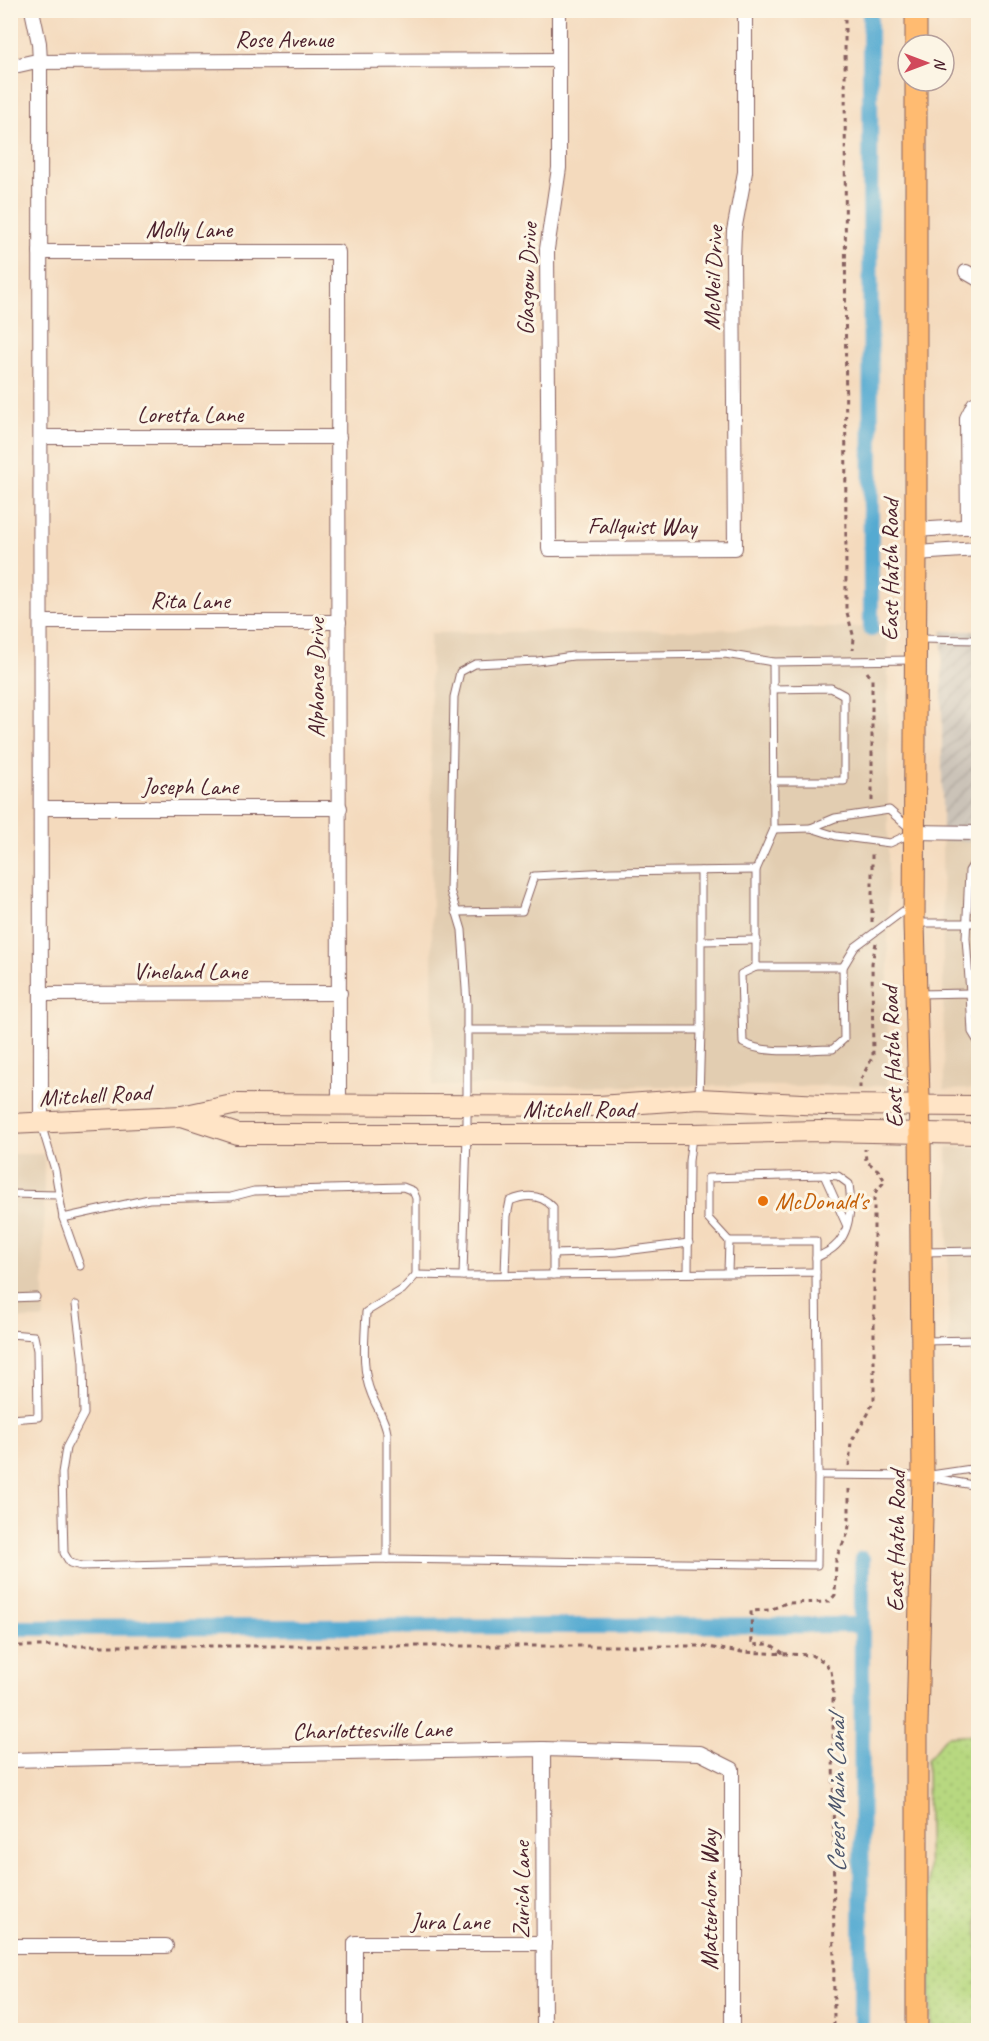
<svg xmlns="http://www.w3.org/2000/svg" width="989" height="2041" font-family="Caveat,sans-serif">
<style>
.built{fill:#e2cdb1}
.industrial{fill:url(#industrial-furrows)}
.grass{fill:url(#grass-dots);stroke:#807c56;stroke-width:1.5}
.lines{fill:none;stroke-linecap:round;stroke-linejoin:round}
.canal{stroke:#55aad1;stroke-width:16}
.service-casing{stroke:#86605e;stroke-width:9}
.minor-casing{stroke:#86605e;stroke-width:16}
.secondary-casing{stroke:#86605e;stroke-width:22}
.primary-casing{stroke:#86605e;stroke-width:23}
.path{stroke:#86605e;stroke-width:3;stroke-dasharray:4.5 4.5;stroke-linecap:butt}
.service{stroke:#fff;stroke-width:7}
.minor{stroke:#fff;stroke-width:14}
.secondary{stroke:#ffe4c6;stroke-width:20}
.primary{stroke:#ffbb71;stroke-width:21}
.food-dot{fill:#e8710a;stroke:#fcf5e5;stroke-width:2}
.labels{text-anchor:middle;dominant-baseline:central;stroke-width:6;stroke-linejoin:round;paint-order:stroke}
.street-label{font-size:24px;fill:#4a1f2b;stroke:#fcf5e5}
.food-label{font-size:24px;fill:#c56008;stroke:#fcf5e5;text-anchor:start}
.water-label{font-size:26px;font-style:italic;fill:#4e576d;stroke:#fcf5e5}
</style>
<defs>
<pattern id="industrial-furrows" width="10" height="10" patternUnits="userSpaceOnUse" patternTransform="scale(1.5)"><rect width="10" height="10" fill="#cbc3b8"/><path d="M-1 1l2-2M0 10L10 0M9 11l2-2" fill="none" stroke="#b0a79e"/></pattern>
<pattern id="grass-dots" width="8" height="8" patternUnits="userSpaceOnUse" patternTransform="scale(1.5)"><rect width="8" height="8" fill="#b7d880"/><path d="M2 2h.1M6 6h.1" fill="none" stroke="#9fb96f" stroke-width="1.8" stroke-linecap="round"/></pattern>
</defs>
<rect width="100%" height="100%" fill="#fcf5e5"/>
<filter id="ink" filterUnits="userSpaceOnUse"><feTurbulence type="fractalNoise" baseFrequency=".0167" numOctaves="2"/><feDisplacementMap in="SourceGraphic" scale="12" xChannelSelector="R" yChannelSelector="G"/><feConvolveMatrix kernelMatrix="1 2 1 2 8 2 1 2 1" color-interpolation-filters="sRGB"/></filter>
<filter id="wash" filterUnits="userSpaceOnUse"><feTurbulence type="fractalNoise" baseFrequency=".008" numOctaves="4" result="noise"/><feDisplacementMap in="SourceGraphic" scale="24" xChannelSelector="R" yChannelSelector="G"/><feGaussianBlur stdDeviation="1.35" result="paint"/><feColorMatrix in="noise" values="0 0 0 0 0 0 0 0 0 0 0 0 0 0 0 0 0 1.4 0 .05"/><feComposite in="paint" operator="in"/></filter>
<g filter="url(#wash)">
<rect width="100%" height="100%" fill="#f4dabd"/>
<g class="built">
<polygon points="888,627 888,1086 433,1086 430,633"/>
<polygon points="942,841 978,841 978,1089 944,1090"/>
<polygon points="947,1147 978,1147 978,1349 949,1349"/>
<polygon points="10,1154 44,1154 44,1319 11,1319"/>
</g>
<rect class="industrial" x="942" y="631" width="36" height="210"/>
<polygon class="grass" points="978,1734 978,2030 931,2030 927,1760 947,1736"/>
<g class="lines">
<g class="canal">
<polyline points="870,10 871,629"/>
<polyline points="10,1628 861,1625"/>
<polyline points="861,2030 862,1559"/>
</g>
</g>
</g>
<g filter="url(#ink)">
<g class="lines">
<defs>
<g id="service">
<polyline points="918,639 978,640"/>
<polyline points="913,660 773,662 725,654 573,656 538,661 475,664 460,672 454,697 450,890 462,930 467,1004 467,1134 463,1276 816,1272 818,1475 923,1476 978,1486"/>
<polyline points="773,662 774,829 756,870 756,967 843,967"/>
<polyline points="773,689 831,688 844,695 844,781 773,781"/>
<polygon points="889,810 914,832 890,843 836,836 811,828 835,818"/>
<polyline points="774,829 811,828"/>
<polyline points="456,912 522,911 534,876 610,872 756,870"/>
<polyline points="918,923 978,923"/>
<polyline points="701,941 701,871"/>
<path d="M 756,967 L 741,974 L 743,1043 C 769,1056 804,1049 833,1049 L 844,1039 L 843,967 L 855,947 L 910,906"/>
<polyline points="970,993 966,938 969,871 974,863 978,861"/>
<polyline points="918,994 970,993 972,1032 978,1042"/>
<polyline points="466,1030 701,1030 699,1098"/>
<polyline points="701,1030 701,941 757,940"/>
<polyline points="41,1124 55,1170 63,1218 80,1266"/>
<polyline points="824,1175 846,1224"/>
<polyline points="10,1194 59,1195"/>
<polyline points="63,1218 149,1199 231,1197 254,1191 403,1187 413,1191 416,1198 416,1275"/>
<path d="M 729,1241 L 708,1218 L 708,1178 L 824,1175 L 838,1176 L 849,1184 C 852,1204 851,1234 833,1248 C 828,1252 821,1255 816,1258"/>
<polyline points="924,1252 978,1251"/>
<polyline points="553,1254 617,1252 689,1243"/>
<polyline points="728,1272 729,1241 816,1241 816,1272"/>
<polyline points="688,1273 689,1161 692,1137"/>
<path d="M 505,1275 L 507,1216 L 510,1201 C 526,1194 541,1194 553,1207 L 553,1275"/>
<polyline points="10,1298 36,1297"/>
<polyline points="76,1305 83,1362 84,1414 66,1448 62,1473 64,1553 70,1563 81,1566 387,1559 817,1565 818,1475"/>
<polyline points="10,1334 34,1336 37,1350 38,1417 10,1419"/>
<polyline points="924,1341 978,1340"/>
<polyline points="931,1475 978,1468"/>
<path d="M 387,1559 L 387,1433 C 385,1418 376,1407 371,1393 C 361,1369 365,1338 366,1312 L 402,1290 L 416,1275 L 463,1276"/>
</g>
<g id="minor">
<polyline points="32,10 39,43 40,62 41,1123"/>
<polyline points="559,10 559,168 547,249 549,549 735,548 733,256 734,231 745,172 745,10"/>
<polyline points="10,67 32,62 559,60"/>
<polyline points="40,252 338,252 339,1104"/>
<polyline points="966,272 978,279"/>
<polyline points="41,437 339,437"/>
<polyline points="968,527 967,418 974,404"/>
<polyline points="916,530 978,526"/>
<polyline points="916,553 978,549"/>
<polyline points="41,622 339,622"/>
<polyline points="41,808 340,808"/>
<polyline points="914,832 978,833"/>
<polyline points="41,994 340,993"/>
<polyline points="543,1749 544,2030"/>
<polyline points="10,1760 543,1749 700,1753 732,1769 732,2030"/>
<polyline points="10,1946 166,1946"/>
<polyline points="355,2030 355,1943 544,1943"/>
</g>
<g id="secondary">
<polyline points="182,1116 237,1134 692,1134 819,1131 978,1134"/>
<polyline points="10,1124 182,1116 237,1104 599,1106 699,1099 823,1105 978,1106"/>
</g>
<g id="primary">
<polyline points="916,10 916,45"/>
<polyline points="916,81 916,553 914,923 920,1133 923,1476 917,1725 917,2030"/>
</g>
</defs>
<use href="#service" class="service-casing"/>
<use href="#minor" class="minor-casing"/>
<use href="#secondary" class="secondary-casing"/>
<use href="#primary" class="primary-casing"/>
<g class="path">
<polyline points="845,10 846,609 854,638 853,650"/>
<polyline points="867,672 872,679 872,802"/>
<polyline points="872,922 872,851"/>
<polyline points="860,1088 860,1081 873,1056 872,963 876,943"/>
<polyline points="849,1466 851,1442 868,1414 874,1399 874,1198 876,1191 885,1181 878,1170 866,1161 865,1149"/>
<polyline points="10,1646 699,1646 742,1652 811,1655 825,1662 831,1671 833,1683 834,2030"/>
<polyline points="783,1653 770,1644 752,1645 751,1611 770,1610 786,1603 829,1602 835,1595 836,1558 848,1533 849,1525 849,1485"/>
</g>
<use href="#service" class="service"/>
<use href="#minor" class="minor"/>
<use href="#secondary" class="secondary"/>
<use href="#primary" class="primary"/>
</g>
</g>
<circle class="food-dot" cx="763" cy="1201" r="6"/>
<g class="labels">
<g class="street-label">
<text x="284" y="39">Rose Avenue</text>
<text x="189" y="229">Molly Lane</text>
<text transform="translate(713 278) rotate(-88)">McNeil Drive</text>
<text transform="translate(527 279) rotate(-88)">Glasgow Drive</text>
<text x="190" y="414">Loretta Lane</text>
<text x="642" y="526">Fallquist Way</text>
<text transform="translate(890 570) rotate(-90)">East Hatch Road</text>
<text x="190" y="600">Rita Lane</text>
<text transform="translate(316 678) rotate(-90)">Alphonse Drive</text>
<text x="190" y="786">Joseph Lane</text>
<text x="190" y="971">Vineland Lane</text>
<text transform="translate(892 1057) rotate(-92)">East Hatch Road</text>
<text transform="translate(95 1095) rotate(-3)">Mitchell Road</text>
<text x="579" y="1109">Mitchell Road</text>
<text transform="translate(896 1541) rotate(-89)">East Hatch Road</text>
<text transform="translate(372 1730) rotate(-1)">Charlottesville Lane</text>
<text transform="translate(521 1890) rotate(-90)">Zurich Lane</text>
<text transform="translate(709 1900) rotate(-90)">Matterhorn Way</text>
<text x="450" y="1921">Jura Lane</text>
</g>
<g class="food-label">
<text x="775" y="1201">McDonald's</text>
</g>
<g class="water-label">
<text transform="translate(836 1795) rotate(-90)">Ceres Main Canal</text>
</g>
</g>
<rect width="989" height="2041" fill="none" stroke="#fcf5e5" stroke-width="36"/>
<g transform="translate(926 63) rotate(90)"><circle r="28" fill="#fcf5e5" stroke="#b59f9b" stroke-width="1.5"/>
<path d="M0-4.5L10 22L0 15L-10 22Z" fill="#d1495b"/>
<text y="-9" font-size="16" font-weight="bold" text-anchor="middle" fill="#4a1f2b">N</text>
</g>
</svg>
